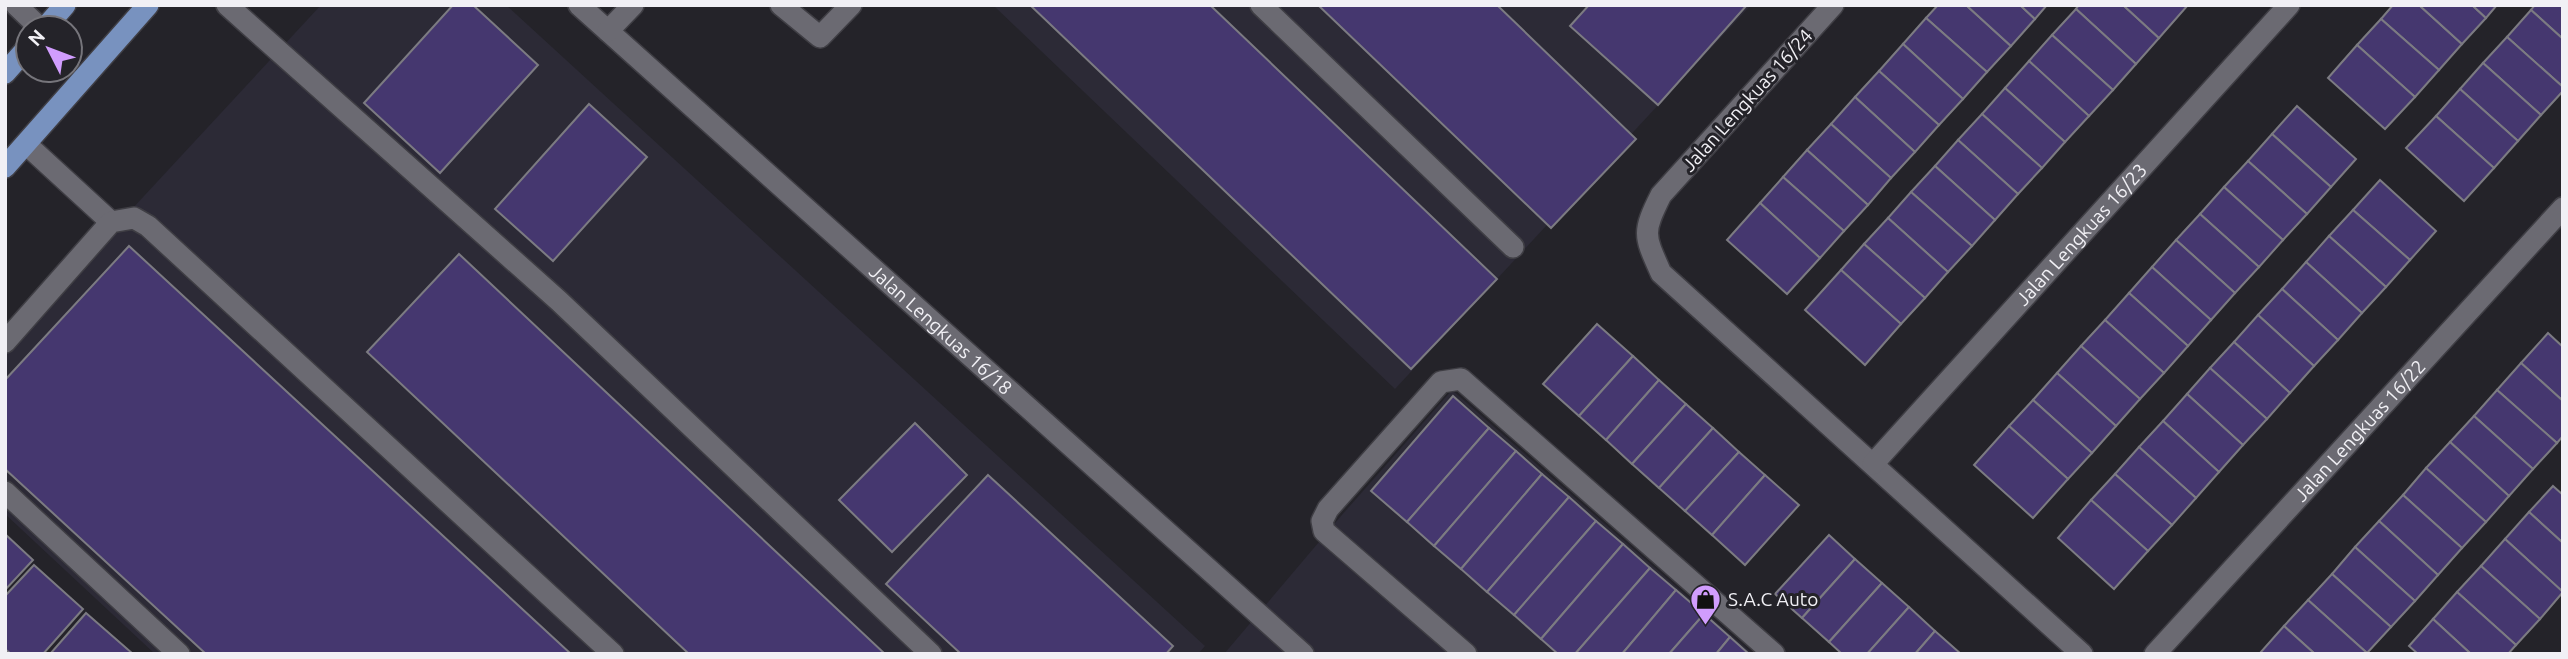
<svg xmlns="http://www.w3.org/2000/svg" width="2568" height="659" font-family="Ubuntu,sans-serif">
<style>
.built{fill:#2c2a36}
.building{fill:#45376f;stroke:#7c7b82;stroke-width:2}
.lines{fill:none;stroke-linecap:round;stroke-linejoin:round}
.minor-casing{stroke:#3f3e44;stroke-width:24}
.major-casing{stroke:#3f3e44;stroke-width:24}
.minor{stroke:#6b6a72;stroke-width:21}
.major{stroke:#7892bf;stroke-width:21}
.labels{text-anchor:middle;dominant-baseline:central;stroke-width:6;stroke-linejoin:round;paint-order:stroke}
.street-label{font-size:19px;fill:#f1f0f5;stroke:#242329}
.poi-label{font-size:19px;fill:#f1f0f5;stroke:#242329;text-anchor:start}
</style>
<rect width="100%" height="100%" fill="#242329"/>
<g class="built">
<polygon points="321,5 506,5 1205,646 1198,654 155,654 5,514 5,346"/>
<polygon points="993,5 1751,5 1395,389"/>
<polygon points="1452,390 1753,654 1224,654 1341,516"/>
</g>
<g class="building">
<polygon points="453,5 473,5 538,65 440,173 364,103"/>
<polygon points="1030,5 1210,5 1497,279 1411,369"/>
<polygon points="1318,5 1497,5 1636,139 1551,228"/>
<polygon points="1589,5 1747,5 1658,105 1570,26"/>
<polygon points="1938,5 1966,5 2011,46 1987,72 1926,18"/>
<polygon points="1966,5 2020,5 2035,19 2011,46"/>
<polygon points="2020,5 2047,5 2035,19"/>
<polygon points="2079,5 2123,5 2159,38 2136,64 2076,9"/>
<polygon points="2123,5 2188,5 2159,38"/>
<polygon points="2393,5 2419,5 2462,44 2439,70 2381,19"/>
<polygon points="2419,5 2472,5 2486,18 2462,44"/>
<polygon points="2472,5 2497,5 2486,18"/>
<polygon points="2535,5 2563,5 2563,39 2531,10"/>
<polygon points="2076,9 2136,64 2113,90 2052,35"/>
<polygon points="2531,10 2563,39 2563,87 2507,37"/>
<polygon points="1926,18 1987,72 1963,99 1903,44"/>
<polygon points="2381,19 2439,70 2415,97 2357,45"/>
<polygon points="2052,35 2113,90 2089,116 2029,61"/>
<polygon points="2507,37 2563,87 2563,91 2541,115 2483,63"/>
<polygon points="1903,44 1963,99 1939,125 1879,71"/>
<polygon points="2357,45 2415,97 2385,129 2328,78"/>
<polygon points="2029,61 2089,116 2065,142 2005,88"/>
<polygon points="2483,63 2541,115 2518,141 2460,89"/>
<polygon points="1879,71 1939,125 1915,152 1855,97"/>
<polygon points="2005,88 2065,142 2042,168 1982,114"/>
<polygon points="2460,89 2518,141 2494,168 2436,116"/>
<polygon points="1855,97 1915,152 1891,178 1831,124"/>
<polygon points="589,104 647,157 553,261 495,209"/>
<polygon points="2297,106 2356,159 2331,187 2272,134"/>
<polygon points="1982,114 2042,168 2018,194 1958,140"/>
<polygon points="2436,116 2494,168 2464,201 2406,148"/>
<polygon points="1831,124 1891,178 1868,205 1807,150"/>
<polygon points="2272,134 2331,187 2307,214 2248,161"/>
<polygon points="1958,140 2018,194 1995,220 1935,166"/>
<polygon points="1807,150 1868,205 1844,231 1783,177"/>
<polygon points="2248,161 2307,214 2283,240 2224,187"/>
<polygon points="1935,166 1995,220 1972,246 1911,192"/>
<polygon points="1783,177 1844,231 1820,258 1760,203"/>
<polygon points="2380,180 2436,231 2410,260 2353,210"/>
<polygon points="2224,187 2283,240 2259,267 2200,214"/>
<polygon points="1911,192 1972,246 1948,272 1888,218"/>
<polygon points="1760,203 1820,258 1787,294 1727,240"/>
<polygon points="2353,210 2410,260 2386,287 2329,236"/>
<polygon points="2200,214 2259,267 2235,293 2176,240"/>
<polygon points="1888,218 1948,272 1925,298 1864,244"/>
<polygon points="2329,236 2386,287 2362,313 2306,262"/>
<polygon points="2176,240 2235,293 2211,320 2152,267"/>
<polygon points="1864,244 1925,298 1901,324 1841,270"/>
<polygon points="129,246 571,654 206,654 5,469 5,380"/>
<polygon points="459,254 885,654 689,654 367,352"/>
<polygon points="2306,262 2362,313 2338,340 2282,289"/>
<polygon points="2152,267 2211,320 2188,346 2129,293"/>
<polygon points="1841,270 1901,324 1865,365 1805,310"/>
<polygon points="2282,289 2338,340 2314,366 2258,315"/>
<polygon points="2129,293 2188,346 2164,373 2105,320"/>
<polygon points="2258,315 2314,366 2290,393 2234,342"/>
<polygon points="2105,320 2164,373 2140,399 2081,346"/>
<polygon points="1597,324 1633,356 1579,416 1543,384"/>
<polygon points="2548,333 2563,347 2563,401 2521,363"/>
<polygon points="2234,342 2290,393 2267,419 2210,368"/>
<polygon points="2081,346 2140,399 2116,426 2057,373"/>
<polygon points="1633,356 1659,380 1606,440 1579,416"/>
<polygon points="2521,363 2563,401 2563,436 2557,443 2497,390"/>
<polygon points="2210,368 2267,419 2243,445 2187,394"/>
<polygon points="2057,373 2116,426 2092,453 2033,400"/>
<polygon points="1659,380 1686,404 1632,464 1606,440"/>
<polygon points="2497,390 2557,443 2533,469 2474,416"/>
<polygon points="2187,394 2243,445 2219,472 2163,421"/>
<polygon points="1453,396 1489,428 1407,522 1371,491"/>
<polygon points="2033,400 2092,453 2068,479 2009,426"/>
<polygon points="1686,404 1713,428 1659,488 1632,464"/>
<polygon points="2474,416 2533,469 2509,496 2450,442"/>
<polygon points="2163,421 2219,472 2196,498 2139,447"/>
<polygon points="915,423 967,475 892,552 839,500"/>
<polygon points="2009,426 2068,479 2033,518 1974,465"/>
<polygon points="1489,428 1516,451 1434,546 1407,522"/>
<polygon points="1713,428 1739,452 1685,511 1659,488"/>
<polygon points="2450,442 2509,496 2486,522 2426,468"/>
<polygon points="2139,447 2196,498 2172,525 2115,474"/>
<polygon points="1516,451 1542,474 1461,569 1434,546"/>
<polygon points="1739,452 1765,475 1712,535 1685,511"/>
<polygon points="2426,468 2486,522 2462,548 2403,495"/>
<polygon points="1542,474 1569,497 1487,592 1461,569"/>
<polygon points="2115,474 2172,525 2148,551 2091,500"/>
<polygon points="988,475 1173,646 1166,654 961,654 886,584"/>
<polygon points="1765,475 1799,505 1745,565 1712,535"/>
<polygon points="2553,486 2563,495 2563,543 2529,512"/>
<polygon points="2403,495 2462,548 2438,575 2379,521"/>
<polygon points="1569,497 1596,521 1514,615 1487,592"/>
<polygon points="2091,500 2148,551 2114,589 2058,538"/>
<polygon points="2529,512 2563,543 2563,592 2505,539"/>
<polygon points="1596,521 1623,544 1541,639 1514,615"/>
<polygon points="2379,521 2438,575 2415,601 2355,547"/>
<polygon points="5,534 33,560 5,590"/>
<polygon points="1829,535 1855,559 1802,618 1775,594"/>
<polygon points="2505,539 2563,592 2540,619 2481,566"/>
<polygon points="1623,544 1650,568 1575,654 1558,654 1541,639"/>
<polygon points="2355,547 2415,601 2391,627 2332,574"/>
<polygon points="1855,559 1882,583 1829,642 1802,618"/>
<polygon points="34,565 83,609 43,654 11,654 5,649 5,596"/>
<polygon points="2481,566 2540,619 2516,645 2457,592"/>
<polygon points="1650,568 1676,590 1622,654 1575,654"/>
<polygon points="2332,574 2391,627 2367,653 2308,600"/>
<polygon points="1882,583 1909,607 1867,654 1842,654 1829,642"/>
<polygon points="1676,590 1704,614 1669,654 1622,654"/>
<polygon points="2457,592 2516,645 2508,654 2471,654 2433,619"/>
<polygon points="2308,600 2367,653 2367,654 2315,654 2284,626"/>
<polygon points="1909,607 1935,631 1915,654 1867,654"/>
<polygon points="86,613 133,654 50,654"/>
<polygon points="1704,614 1730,637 1716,654 1669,654"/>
<polygon points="2433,619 2471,654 2418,654 2409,646"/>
<polygon points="2284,626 2315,654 2260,653"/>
<polygon points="1935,631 1961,654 1915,654"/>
<polygon points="1730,637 1749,654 1716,654"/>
</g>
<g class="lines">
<defs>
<g id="minor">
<polyline points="16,5 40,28"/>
<polyline points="227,5 559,301 931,654"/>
<path id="s1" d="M 579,5 L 1303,654"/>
<polyline points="781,5 820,37 851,5"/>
<polyline points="1261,5 1513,247"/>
<path d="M 1833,5 L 1661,195 C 1642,233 1644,235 1661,273 L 2082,654"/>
<polyline points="608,31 633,5"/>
<polyline points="26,144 111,222"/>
<polyline points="5,342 111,222 134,218 148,226 613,654"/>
<path id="s2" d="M 1873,464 L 2289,5"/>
<polyline points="5,492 179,654"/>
<polyline points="1466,654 1324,531 1322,521 1328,509 1441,382 1461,379 1774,654"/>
<path id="s3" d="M 2155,654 L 2563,208"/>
</g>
<g id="major">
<polyline points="45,28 65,5"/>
<polyline points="5,73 28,47"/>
<polyline points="5,167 148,5"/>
</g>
</defs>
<use href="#minor" class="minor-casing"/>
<use href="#major" class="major-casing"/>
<use href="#minor" class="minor"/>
<use href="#major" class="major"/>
</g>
<defs>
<symbol id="shop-pin" viewBox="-11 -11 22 30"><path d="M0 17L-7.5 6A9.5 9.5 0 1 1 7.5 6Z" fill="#d19dfe" stroke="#242329"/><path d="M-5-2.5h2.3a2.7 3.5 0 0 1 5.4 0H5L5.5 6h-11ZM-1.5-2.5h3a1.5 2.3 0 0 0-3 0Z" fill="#111"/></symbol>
</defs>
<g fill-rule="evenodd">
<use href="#shop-pin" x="1688" y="582" width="35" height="47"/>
</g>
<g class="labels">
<g class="street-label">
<text transform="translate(1747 100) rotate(-48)">Jalan Lengkuas 16/24</text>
<text stroke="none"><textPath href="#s2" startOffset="310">Jalan Lengkuas 16/23</textPath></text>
<text stroke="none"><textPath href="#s1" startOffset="486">Jalan Lengkuas 16/18</textPath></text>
<text stroke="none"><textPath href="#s3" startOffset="303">Jalan Lengkuas 16/22</textPath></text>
</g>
<g class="poi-label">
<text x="1728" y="599">S.A.C Auto</text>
</g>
</g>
<rect width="2568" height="659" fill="none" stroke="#f1f0f5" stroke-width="14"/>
<g transform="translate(49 49) rotate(312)"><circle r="33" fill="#242329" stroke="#76757b" stroke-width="2"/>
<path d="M0-5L12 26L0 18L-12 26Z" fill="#d19dfe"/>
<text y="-10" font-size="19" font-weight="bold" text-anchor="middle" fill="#f1f0f5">N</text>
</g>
</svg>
